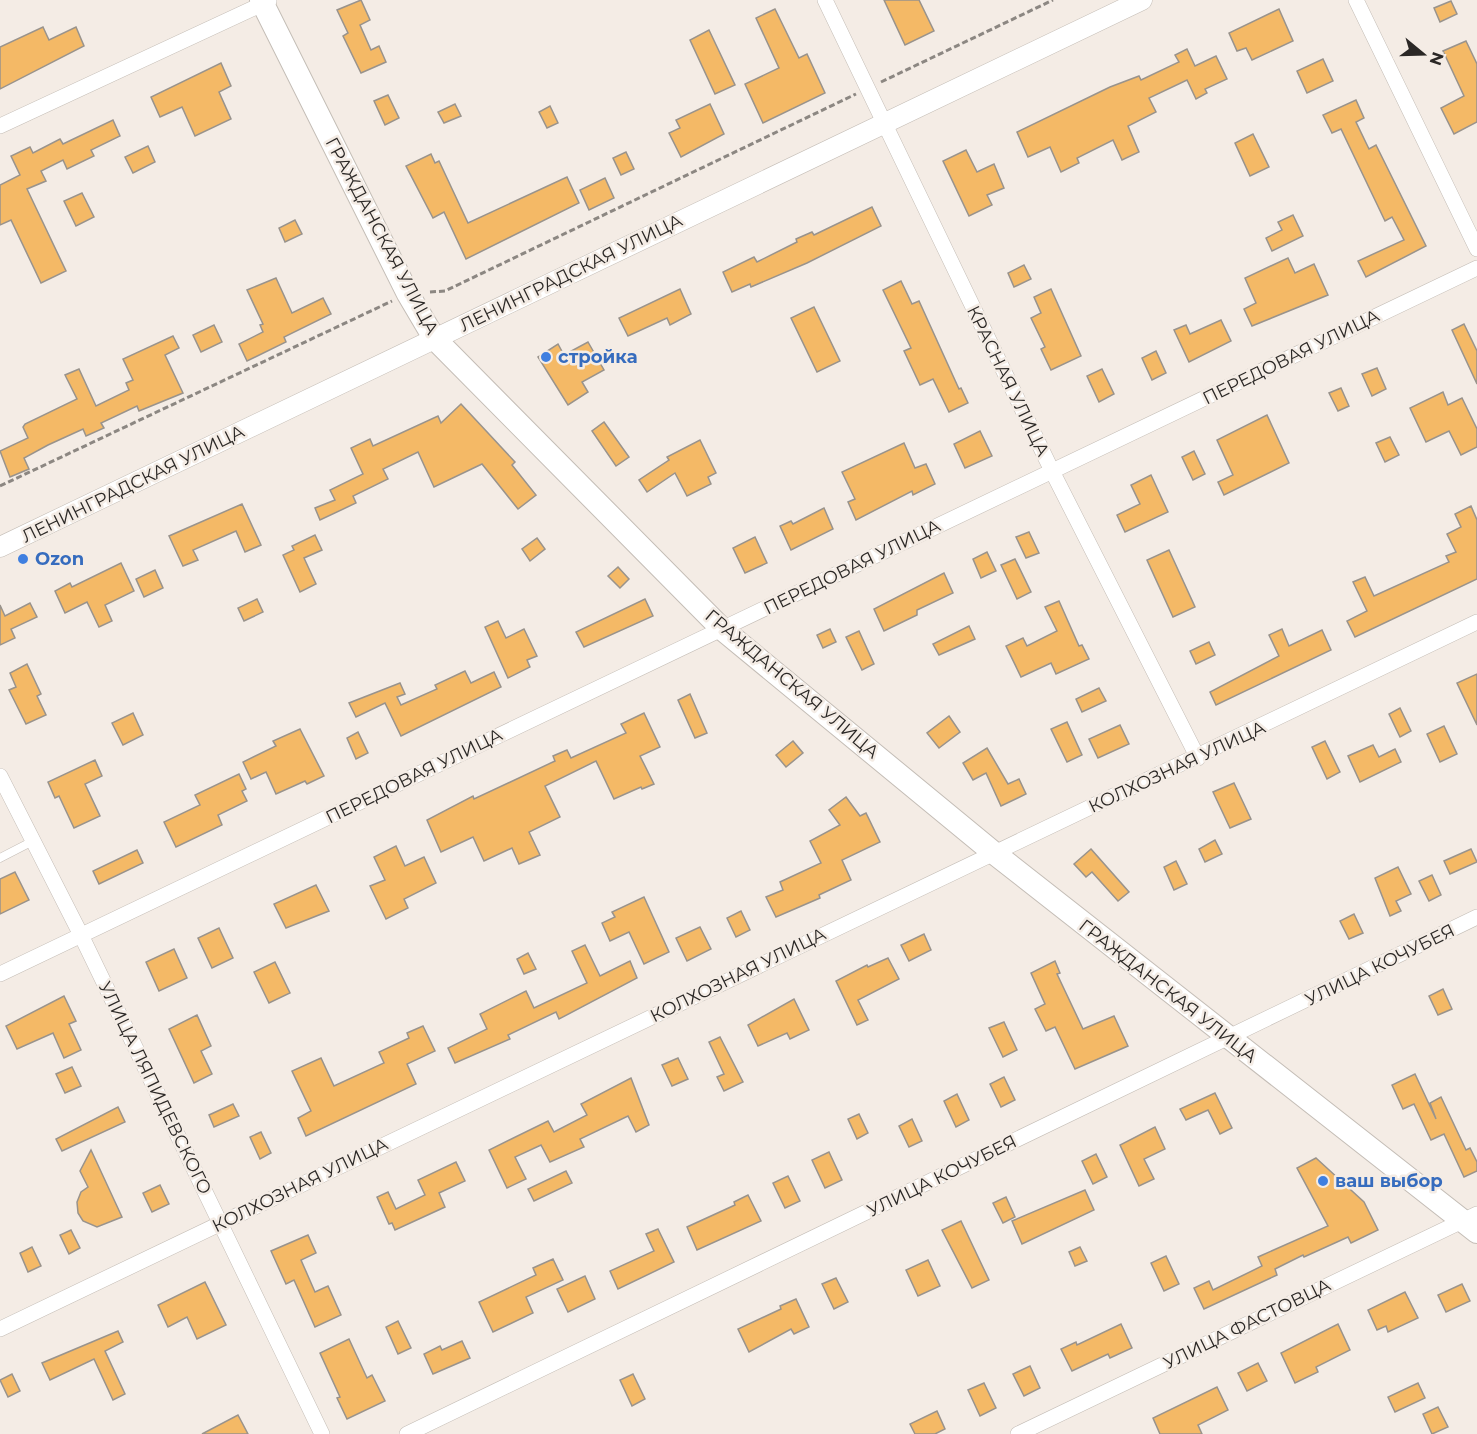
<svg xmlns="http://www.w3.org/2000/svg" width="1477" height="1434" font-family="Montserrat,sans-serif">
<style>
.building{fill:#f4b966;stroke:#99938c;stroke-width:1.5}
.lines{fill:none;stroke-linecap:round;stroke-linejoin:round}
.service-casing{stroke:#c4bdb6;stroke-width:9}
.minor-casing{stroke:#c4bdb6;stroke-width:16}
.tertiary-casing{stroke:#c4bdb6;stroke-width:21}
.secondary-casing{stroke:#c4bdb6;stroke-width:24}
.path{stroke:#8c8782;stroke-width:3;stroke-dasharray:6 3;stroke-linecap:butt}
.service{stroke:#fff;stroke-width:8}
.minor{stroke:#fff;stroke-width:15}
.tertiary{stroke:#fff;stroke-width:20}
.secondary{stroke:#fff;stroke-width:22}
.shop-dot{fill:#3f7fe0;stroke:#f4ece5;stroke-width:2}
.labels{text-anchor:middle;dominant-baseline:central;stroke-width:5;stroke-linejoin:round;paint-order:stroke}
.street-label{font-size:18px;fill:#2b2826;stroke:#f4ece5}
.shop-label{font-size:18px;font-weight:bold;fill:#366cbe;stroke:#f4ece5;text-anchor:start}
</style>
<rect width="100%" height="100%" fill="#f4ece5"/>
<g class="building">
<polygon points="361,0 370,20 360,25 371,50 379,46 386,62 361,73 343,36 348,33 337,10"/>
<polygon points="884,0 919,0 934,31 905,45"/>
<polygon points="1451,1 1457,14 1440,22 1434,8"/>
<polygon points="775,9 799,58 807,54 825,93 763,123 745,84 779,68 756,18"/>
<polygon points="1279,9 1293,41 1252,60 1246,48 1237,51 1229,33"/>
<polygon points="43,27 49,40 76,27 84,46 0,89 0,47"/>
<polygon points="709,30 735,85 715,94 690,40"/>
<polygon points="1466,41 1477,64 1477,122 1454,134 1441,108 1464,96 1443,51"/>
<polygon points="1187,49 1195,66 1216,56 1227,79 1205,89 1207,93 1196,99 1187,80 1149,98 1156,112 1128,126 1139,152 1122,160 1113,140 1077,158 1079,163 1061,172 1050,147 1028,157 1017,132 1110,87 1139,76 1141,80 1179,62 1175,55"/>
<polygon points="1323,59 1333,81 1307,93 1297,71"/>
<polygon points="221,63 231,86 219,92 231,119 195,136 182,107 160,117 151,97"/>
<polygon points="388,95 399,118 385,125 374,101"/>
<polygon points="1356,100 1364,118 1356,122 1369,149 1376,145 1426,246 1366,277 1358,261 1404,240 1392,217 1385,221 1341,129 1332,133 1323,115"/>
<polygon points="455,104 461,116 444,123 438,112"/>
<polygon points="710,104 724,134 681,157 669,133 680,128 676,120"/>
<polygon points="550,106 558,123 547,128 539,112"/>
<polygon points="113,120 120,136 91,150 94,156 67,169 63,160 41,171 46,181 27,189 66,271 41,283 11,220 0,225 0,185 20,175 11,156 30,147 33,153 60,139 63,144"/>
<polygon points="1253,134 1269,167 1250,176 1235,143"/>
<polygon points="148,146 155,162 133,173 125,157"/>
<polygon points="966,150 977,172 994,164 1004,188 987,195 992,205 969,216 943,161"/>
<polygon points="626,152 634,169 621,175 613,158"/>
<polygon points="431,154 435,163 439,161 468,223 567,177 579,203 466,259 444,212 433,218 406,166"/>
<polygon points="605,178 614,198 589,210 580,190"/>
<polygon points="82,193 94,217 76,226 64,201"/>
<polygon points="872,207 881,226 807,263 751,287 750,284 732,292 723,272 754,257 757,262 797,242 796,239 812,232 814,235"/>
<polygon points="1293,215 1303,236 1272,251 1266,238 1282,230 1278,222"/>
<polygon points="295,220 302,234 285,242 279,228"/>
<polygon points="1288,258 1295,273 1314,264 1328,295 1252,326 1244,309 1256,303 1245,278"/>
<polygon points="1024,265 1031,279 1014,287 1008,273"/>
<polygon points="276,278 292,313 323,298 331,314 284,337 286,342 247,361 239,344 263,332 260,325 263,324 247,290"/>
<polygon points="901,281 912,304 919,301 959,389 961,388 968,403 949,412 933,379 920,385 904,351 911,348 883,290"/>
<polygon points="680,289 691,314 670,325 667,318 628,336 619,318"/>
<polygon points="1051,289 1081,356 1051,370 1041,349 1045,347 1031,318 1041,313 1034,297"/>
<polygon points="814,307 840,361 817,372 791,318"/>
<polygon points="1221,320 1231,341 1189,362 1174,330 1186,325 1190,334"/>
<polygon points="1464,324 1477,351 1477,384 1452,330"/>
<polygon points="214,325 222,342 201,352 193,335"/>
<polygon points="173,336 179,348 165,355 183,393 139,411 137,406 101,423 104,428 86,436 83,429 48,445 24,458 29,469 10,477 0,451 28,438 23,427 25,424 77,399 65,375 79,369 96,406 129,390 126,383 133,380 123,359"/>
<polygon points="588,342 604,370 582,382 588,392 568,405 538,357 558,344 564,355"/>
<polygon points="1156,351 1166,373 1152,380 1142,358"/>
<polygon points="1377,368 1386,389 1372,396 1362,374"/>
<polygon points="1102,369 1114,394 1099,402 1087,376"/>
<polygon points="1341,388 1349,406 1338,411 1329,393"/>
<polygon points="1443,392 1448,405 1462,398 1477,429 1477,447 1461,455 1449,431 1426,442 1410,408"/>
<polygon points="461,404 515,462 512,465 536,495 518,509 482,464 434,487 418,452 383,469 388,479 353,496 356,503 320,520 315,508 335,500 330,490 363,474 351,448 370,439 373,446 438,416 441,423"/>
<polygon points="1267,415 1289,463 1224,495 1218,482 1233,475 1217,440"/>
<polygon points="604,422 629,457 616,466 592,431"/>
<polygon points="980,431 992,456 965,468 954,444"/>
<polygon points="1390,437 1399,455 1385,462 1376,443"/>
<polygon points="700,440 716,473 708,477 711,484 687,496 675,473 647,492 639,480 669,460 667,457"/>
<polygon points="904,443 915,468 926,464 935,484 913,495 912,491 856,520 848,502 855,499 842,472"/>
<polygon points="1194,451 1205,474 1193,480 1182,457"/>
<polygon points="1151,475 1168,512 1125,532 1117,515 1140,504 1131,485"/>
<polygon points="242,504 261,545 245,552 236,531 193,550 198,560 183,566 169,536"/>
<polygon points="1471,506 1477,520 1477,579 1355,637 1347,621 1367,611 1353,582 1365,577 1374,596 1449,562 1446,556 1456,552 1447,534 1461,527 1455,514"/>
<polygon points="824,508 833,529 791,550 780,526 791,521 793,524"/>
<polygon points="1029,532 1039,553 1026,558 1016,537"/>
<polygon points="315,535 322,550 304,558 316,584 300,592 283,555 294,550 292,546"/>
<polygon points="755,537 767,563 745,573 733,548"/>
<polygon points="537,538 545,549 530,561 522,549"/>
<polygon points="1169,550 1195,607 1173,617 1147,560"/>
<polygon points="987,552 996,571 981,578 973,559"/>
<polygon points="1015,559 1031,592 1017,599 1001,565"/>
<polygon points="121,563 134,591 105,605 112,621 99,627 87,602 65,613 55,591 70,583 72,587"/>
<polygon points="618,567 629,579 620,588 608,576"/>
<polygon points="155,570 163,588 144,597 136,579"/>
<polygon points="944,573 953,593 917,610 917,615 884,631 874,609"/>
<polygon points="257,599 263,612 244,621 238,608"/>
<polygon points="645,599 653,616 584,647 576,632"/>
<polygon points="1059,601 1079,646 1082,645 1089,659 1056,674 1051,663 1021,677 1006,646 1023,638 1027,646 1057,631 1045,607"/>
<polygon points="30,603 37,617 11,629 15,638 0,645 0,605 5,616"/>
<polygon points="498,621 506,638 524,629 537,656 527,660 530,667 508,678 485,627"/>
<polygon points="969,626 975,639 939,655 933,644"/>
<polygon points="830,629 836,642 823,648 817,635"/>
<polygon points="1282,629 1289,646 1322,630 1331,650 1216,705 1210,692 1279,656 1269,635"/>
<polygon points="859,631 874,664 862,670 846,637"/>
<polygon points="1209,642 1215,655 1196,664 1190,651"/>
<polygon points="27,664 41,694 37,696 46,715 26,724 9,690 16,687 10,673"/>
<polygon points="465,671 471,683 494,672 501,687 401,736 385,703 356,717 349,703 400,683 405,694 397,697 401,705 437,689 435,685"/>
<polygon points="1477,674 1477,725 1457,683"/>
<polygon points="1099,688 1106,701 1082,712 1076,699"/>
<polygon points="690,694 707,733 695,738 678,700"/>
<polygon points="1400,708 1411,731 1400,737 1389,714"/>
<polygon points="133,713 143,735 123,745 112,723"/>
<polygon points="644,713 660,747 640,756 654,784 642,789 641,787 614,799 596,761 545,786 560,817 529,832 540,855 519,864 512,848 484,861 473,837 441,852 427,820 473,796 474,799 555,761 553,756 567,750 571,758 626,733 621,724"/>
<polygon points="949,716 960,732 939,748 927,733"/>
<polygon points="1067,722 1082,755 1067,762 1051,729"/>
<polygon points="1120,725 1129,744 1098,758 1089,739"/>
<polygon points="1444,726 1457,754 1440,762 1427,734"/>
<polygon points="300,729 324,776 307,784 305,781 276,794 266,772 251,779 243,762 276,746 273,741"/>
<polygon points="358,732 368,753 356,759 347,738"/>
<polygon points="793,741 803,753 786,767 776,755"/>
<polygon points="1325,741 1340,772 1327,779 1312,747"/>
<polygon points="1373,745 1379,757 1395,749 1401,762 1360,782 1348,756"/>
<polygon points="987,748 1008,784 1019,779 1026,794 1001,806 986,773 973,780 963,763"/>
<polygon points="95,760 102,776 85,784 100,816 74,828 59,796 55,798 48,782"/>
<polygon points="239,774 246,789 242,791 247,801 218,815 222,825 176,847 164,822 200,805 195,795"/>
<polygon points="1234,783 1251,819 1230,828 1213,792"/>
<polygon points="846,797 860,816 866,813 880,842 842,860 851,880 819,895 820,898 776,917 766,897 783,890 780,882 821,863 810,841 840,825 829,810"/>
<polygon points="1215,840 1222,854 1205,862 1199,849"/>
<polygon points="396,846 405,866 424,857 436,883 404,899 408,908 386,919 370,886 385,880 374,857"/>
<polygon points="1091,849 1129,892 1118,901 1092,872 1086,877 1074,864"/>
<polygon points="1471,849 1477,862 1450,874 1444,861"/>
<polygon points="137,850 143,863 99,884 93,871"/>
<polygon points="1176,861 1187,884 1174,890 1164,867"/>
<polygon points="1398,867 1411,894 1396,901 1401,911 1390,916 1375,878"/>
<polygon points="15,872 29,900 0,914 0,879"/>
<polygon points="1432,875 1441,895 1429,901 1419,881"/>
<polygon points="316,885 329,911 286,928 274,904"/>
<polygon points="644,897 669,952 644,964 629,932 610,941 602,923 615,917 612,912"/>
<polygon points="741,911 750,930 736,937 727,918"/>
<polygon points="1354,914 1363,933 1349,939 1340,921"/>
<polygon points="700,927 711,949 687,961 676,938"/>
<polygon points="219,928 233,958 212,968 198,938"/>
<polygon points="924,934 931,950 909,961 901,945"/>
<polygon points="585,945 600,976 630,961 637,978 559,1019 556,1012 508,1035 510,1039 455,1063 448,1048 487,1029 480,1014 526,991 534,1008 587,983 572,951"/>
<polygon points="174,949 187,978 159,991 146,962"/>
<polygon points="528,953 536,969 524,974 517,959"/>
<polygon points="888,958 899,979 858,1000 868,1020 857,1025 836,981 867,965 868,967"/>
<polygon points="1055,961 1060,973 1057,974 1083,1029 1114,1016 1128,1046 1075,1069 1055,1027 1046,1031 1035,1009 1045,1004 1031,973"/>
<polygon points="275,962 290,993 269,1003 254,972"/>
<polygon points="1443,989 1452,1009 1438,1015 1429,996"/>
<polygon points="64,996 76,1021 69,1024 81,1050 64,1058 53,1033 17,1049 6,1026"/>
<polygon points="794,999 809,1030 790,1039 787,1033 758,1046 748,1025"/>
<polygon points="197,1015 211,1046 201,1051 212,1074 194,1083 169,1029"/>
<polygon points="1004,1022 1017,1050 1003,1057 989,1028"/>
<polygon points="423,1026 435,1051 407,1064 416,1084 306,1136 298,1118 311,1111 292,1071 321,1058 334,1086 384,1063 379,1052 409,1038 407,1033"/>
<polygon points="720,1037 743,1082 724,1091 717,1077 724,1074 709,1042"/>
<polygon points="678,1058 688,1079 672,1086 662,1065"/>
<polygon points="72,1067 81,1086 65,1093 56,1074"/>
<polygon points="1415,1074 1436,1119 1430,1103 1441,1097 1466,1150 1470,1148 1477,1162 1477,1171 1464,1177 1444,1134 1431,1140 1414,1104 1403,1109 1392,1085"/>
<polygon points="1004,1077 1015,1100 1001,1107 990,1084"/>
<polygon points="631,1078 649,1125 636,1132 628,1116 580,1139 584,1147 550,1162 541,1145 515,1157 526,1179 507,1188 489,1150 548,1121 554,1132 587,1115 581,1104"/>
<polygon points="1215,1093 1232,1128 1220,1134 1208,1110 1186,1120 1180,1109"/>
<polygon points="957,1094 969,1120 956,1127 944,1101"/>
<polygon points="233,1104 239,1116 214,1127 209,1115"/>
<polygon points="118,1107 125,1122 62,1151 56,1139"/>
<polygon points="859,1114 868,1133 857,1139 848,1119"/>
<polygon points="912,1119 922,1141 909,1147 899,1126"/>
<polygon points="1155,1127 1165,1149 1144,1159 1154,1179 1139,1186 1120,1145"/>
<polygon points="261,1132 271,1153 260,1159 250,1137"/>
<polygon points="91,1150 122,1217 97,1227 83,1221 78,1213 77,1202 81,1192 88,1187 80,1171"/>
<polygon points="829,1152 842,1180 825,1188 812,1160"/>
<polygon points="1096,1154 1107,1177 1093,1184 1082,1161"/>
<polygon points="1316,1158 1364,1202 1378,1230 1351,1243 1348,1237 1304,1257 1303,1255 1275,1269 1277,1275 1204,1309 1194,1288 1209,1281 1213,1290 1262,1266 1258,1257 1328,1226 1297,1168"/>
<polygon points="456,1162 465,1181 439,1193 445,1207 395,1230 392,1223 389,1224 377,1197 388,1192 396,1209 425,1195 418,1180"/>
<polygon points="566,1171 572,1183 534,1201 528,1189"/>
<polygon points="788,1176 800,1201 785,1208 773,1183"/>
<polygon points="160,1185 169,1204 152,1212 143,1193"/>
<polygon points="1085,1190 1094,1210 1022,1244 1012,1221"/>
<polygon points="748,1195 761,1221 697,1250 687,1227 735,1205 734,1202"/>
<polygon points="1006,1197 1015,1217 1003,1223 993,1203"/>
<polygon points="961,1221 989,1280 972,1288 942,1230"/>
<polygon points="658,1229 674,1262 618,1289 610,1271 654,1251 646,1234"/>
<polygon points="71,1230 80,1248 69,1254 60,1235"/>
<polygon points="308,1235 316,1253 301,1260 315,1292 328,1286 341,1315 315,1327 294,1280 286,1284 271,1251"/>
<polygon points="32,1247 41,1266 28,1272 20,1253"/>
<polygon points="1080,1247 1087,1261 1075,1266 1069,1252"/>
<polygon points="1166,1256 1179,1284 1164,1291 1151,1263"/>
<polygon points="553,1259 563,1280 526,1297 533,1313 493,1332 479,1302 536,1275 533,1268"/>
<polygon points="928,1260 940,1286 918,1296 906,1270"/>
<polygon points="585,1276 595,1299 568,1312 557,1289"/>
<polygon points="836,1278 848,1302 834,1309 822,1284"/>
<polygon points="205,1282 226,1325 197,1339 187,1317 168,1327 158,1305"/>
<polygon points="1462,1284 1470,1301 1446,1312 1438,1295"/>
<polygon points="1405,1292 1418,1318 1388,1332 1386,1326 1377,1330 1368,1310"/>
<polygon points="796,1299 809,1327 794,1334 791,1329 749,1352 738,1329 781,1309 780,1306"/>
<polygon points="398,1321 411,1348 398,1354 386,1327"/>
<polygon points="1121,1324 1132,1348 1110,1358 1108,1354 1072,1371 1061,1349 1076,1342 1077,1345"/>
<polygon points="1338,1324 1350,1350 1316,1367 1318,1372 1295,1383 1281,1353"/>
<polygon points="118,1331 123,1342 105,1351 125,1394 113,1400 94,1359 50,1380 42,1363"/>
<polygon points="349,1339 367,1378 372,1375 385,1401 347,1419 337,1398 340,1397 320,1353"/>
<polygon points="462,1341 470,1358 433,1374 424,1354 440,1346 442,1350"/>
<polygon points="1258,1363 1267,1381 1247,1391 1238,1373"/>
<polygon points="1030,1366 1040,1388 1024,1396 1013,1374"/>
<polygon points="12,1374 20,1391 8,1397 0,1380"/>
<polygon points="633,1374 645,1399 632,1406 620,1380"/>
<polygon points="984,1383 996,1408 980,1416 968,1390"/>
<polygon points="1418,1383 1425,1398 1395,1412 1388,1397"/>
<polygon points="1217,1387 1228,1410 1198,1425 1202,1434 1160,1434 1153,1418"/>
<polygon points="1438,1407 1448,1427 1432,1434 1423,1414"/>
<polygon points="937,1411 945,1429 935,1434 915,1434 910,1424"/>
<polygon points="238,1415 248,1434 202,1434"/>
</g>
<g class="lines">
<defs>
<polyline id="service" points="0,858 33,841"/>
<g id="minor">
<polyline points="825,0 1052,471 1198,758"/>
<polyline points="1356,0 1477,249"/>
<polyline points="0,126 269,1"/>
<polyline points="0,776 81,935 322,1434"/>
<polyline points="0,974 1477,268"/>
<path d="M 0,1329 C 492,1093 986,861 1477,622"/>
<polyline points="407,1434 1477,917"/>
<polyline points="1018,1434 1477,1214"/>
</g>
<polyline id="tertiary" points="0,547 1142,0"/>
<polyline id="secondary" points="261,0 408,294 434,338 722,629 994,853 1477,1232"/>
</defs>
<use href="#service" class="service-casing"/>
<use href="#minor" class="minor-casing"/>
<use href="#tertiary" class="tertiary-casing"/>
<use href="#secondary" class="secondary-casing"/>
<g class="path">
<polyline points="881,82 1053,0"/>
<polyline points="430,292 445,291 856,94"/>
<polyline points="0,486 392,301"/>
</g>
<use href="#service" class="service"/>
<use href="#minor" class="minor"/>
<use href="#tertiary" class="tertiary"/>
<use href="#secondary" class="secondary"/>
</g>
<g class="shop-dot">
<circle cx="546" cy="357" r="6"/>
<circle cx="23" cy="559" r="6"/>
<circle cx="1323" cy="1181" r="6"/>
</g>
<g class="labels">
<g class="street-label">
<text transform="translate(382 236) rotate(62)">ГРАЖДАНСКАЯ УЛИЦА</text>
<text transform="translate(571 273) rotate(-26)">ЛЕНИНГРАДСКАЯ УЛИЦА</text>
<text transform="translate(1291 357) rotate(-26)">ПЕРЕДОВАЯ УЛИЦА</text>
<text transform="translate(1008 381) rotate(64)">КРАСНАЯ УЛИЦА</text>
<text transform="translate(133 484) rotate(-26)">ЛЕНИНГРАДСКАЯ УЛИЦА</text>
<text transform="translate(852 567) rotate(-26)">ПЕРЕДОВАЯ УЛИЦА</text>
<text transform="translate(792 684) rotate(40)">ГРАЖДАНСКАЯ УЛИЦА</text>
<text transform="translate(1177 767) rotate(-25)">КОЛХОЗНАЯ УЛИЦА</text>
<text transform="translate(414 776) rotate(-26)">ПЕРЕДОВАЯ УЛИЦА</text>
<text transform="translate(1380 965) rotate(-26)">УЛИЦА КОЧУБЕЯ</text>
<text transform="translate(738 975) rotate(-26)">КОЛХОЗНАЯ УЛИЦА</text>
<text transform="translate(1168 991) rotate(38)">ГРАЖДАНСКАЯ УЛИЦА</text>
<text transform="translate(155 1088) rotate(64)">УЛИЦА ЛЯПИДЕВСКОГО</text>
<text transform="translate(942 1176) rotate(-26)">УЛИЦА КОЧУБЕЯ</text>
<text transform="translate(300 1185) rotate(-26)">КОЛХОЗНАЯ УЛИЦА</text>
<text transform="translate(1247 1324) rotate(-26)">УЛИЦА ФАСТОВЦА</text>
</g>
<g class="shop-label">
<text x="558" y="357">стройка</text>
<text x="35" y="559">Ozon</text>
<text x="1335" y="1181">ваш выбор</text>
</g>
</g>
<g transform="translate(1423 54) rotate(109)" stroke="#f4ece5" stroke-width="4.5" paint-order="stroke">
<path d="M0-4.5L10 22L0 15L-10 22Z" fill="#2b2826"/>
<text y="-9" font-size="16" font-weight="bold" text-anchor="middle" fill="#2b2826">N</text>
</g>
</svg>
